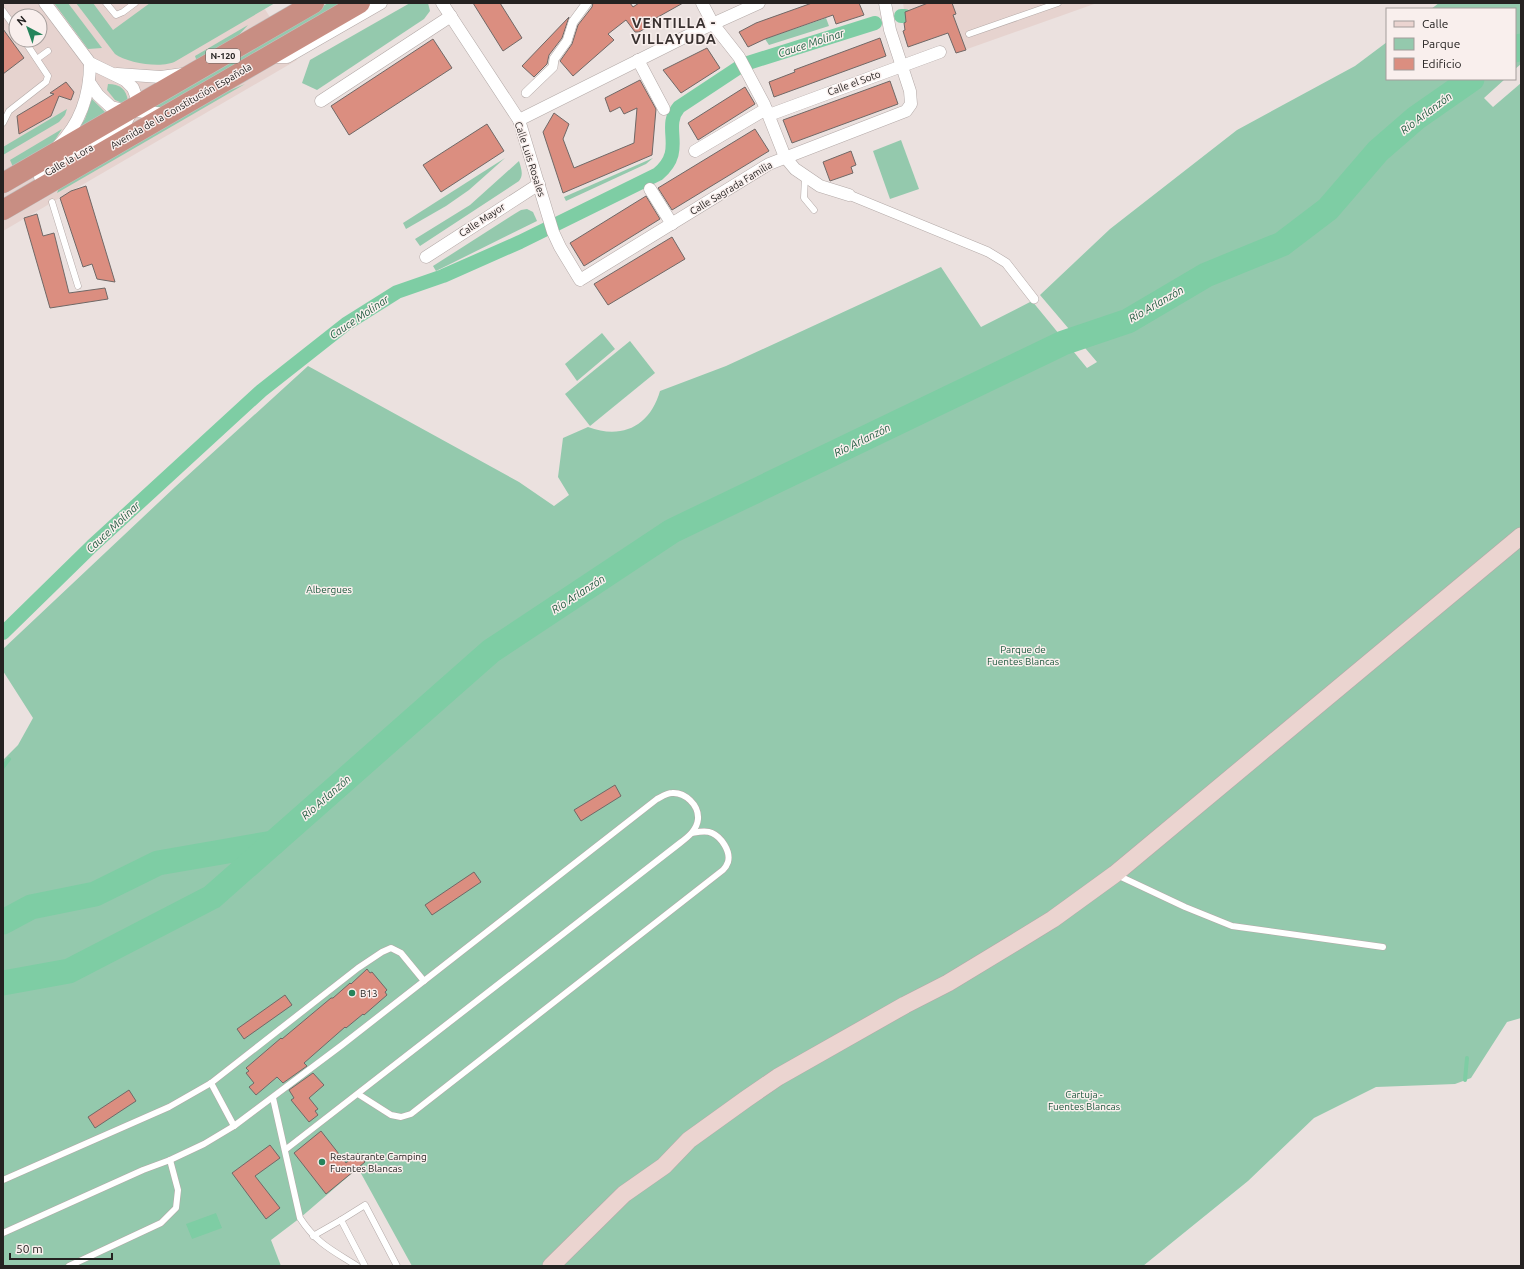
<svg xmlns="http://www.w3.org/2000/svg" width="1524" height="1269" font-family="Ubuntu,sans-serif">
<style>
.built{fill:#e6d3cf;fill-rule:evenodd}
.green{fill:#94c9ad}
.water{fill:#7ecda4}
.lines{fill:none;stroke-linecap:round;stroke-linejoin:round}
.stream{stroke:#7ecda4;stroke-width:4}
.canal{stroke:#7ecda4;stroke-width:14}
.river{stroke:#7ecda4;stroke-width:25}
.building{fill:#db8e80;stroke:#706866}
.service-casing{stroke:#b3a9a7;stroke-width:7}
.pedestrian-casing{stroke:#b3a9a7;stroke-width:10}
.minor-casing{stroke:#b3a9a7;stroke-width:13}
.secondary-casing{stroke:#b3a9a7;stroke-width:18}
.trunk-casing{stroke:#c2c1c1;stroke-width:21}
.service{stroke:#fff;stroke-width:6}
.pedestrian{stroke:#fff;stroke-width:9}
.minor{stroke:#fff;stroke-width:12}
.secondary{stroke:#ebd4d0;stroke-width:17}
.trunk{stroke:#c88e83;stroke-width:20}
.poi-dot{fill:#25845b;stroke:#f9efed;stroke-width:1.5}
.labels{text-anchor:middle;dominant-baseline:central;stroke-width:3;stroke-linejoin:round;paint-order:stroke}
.shield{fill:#f9efed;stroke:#65605e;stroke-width:1}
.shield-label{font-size:9px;font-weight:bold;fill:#252221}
.street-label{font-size:10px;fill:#252221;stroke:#f9efed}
.park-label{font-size:10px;fill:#1a563b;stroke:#f9efed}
.poi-label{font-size:10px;fill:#252221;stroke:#f9efed;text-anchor:start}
.water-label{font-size:11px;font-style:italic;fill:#215c41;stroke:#f9efed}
.district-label{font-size:14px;font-weight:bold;letter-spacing:1px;fill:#393130;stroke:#f9efed}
</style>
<rect width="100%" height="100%" fill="#ebe1df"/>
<g class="built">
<path d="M 3,3 L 261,3 L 297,60 L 3,231 ZM 16,16 L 40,16 L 40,40 L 16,40 Z"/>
<polygon points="903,3 1097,3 956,53 946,28 906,22"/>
</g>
<g class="green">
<polygon points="54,3 68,3 102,48 88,49"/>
<path d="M 76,3 L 93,3 L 113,30 L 150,3 L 275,3 L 176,61 C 163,69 127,63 115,54 Z"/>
<polygon points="328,3 344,3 167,106 157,108 153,105"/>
<polygon points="410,3 428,3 430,11 424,19 317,90 302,83 310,60"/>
<polygon points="1439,3 1521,3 1521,64 1515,69 1515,9 1431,9"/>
<polygon points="826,18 829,26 769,45 765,39"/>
<polygon points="248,25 237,37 198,60 196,59 195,56"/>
<path d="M 1387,42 L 1387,79 L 1505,79 L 1484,98 L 1493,107 L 1521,83 L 1521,1018 L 1507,1022 L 1471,1078 L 1455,1084 L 1376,1087 L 1314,1118 L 1248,1181 L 1143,1266 L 412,1266 L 358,1168 L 300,1218 L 271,1240 L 281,1266 L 3,1266 L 3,760 L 18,745 L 33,718 L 3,671 L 3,649 L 175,487 L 308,366 L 519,482 L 554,506 L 569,495 L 558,477 L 563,438 L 588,427 C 622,440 650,426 660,391 L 726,366 L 941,267 L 981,327 L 1032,301 L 1087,368 L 1097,362 L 1040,295 L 1110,229 L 1237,130 L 1355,66 Z"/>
<path d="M 108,84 C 120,84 126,89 128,101 L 122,103 L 115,100 L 107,90 Z"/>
<polygon points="245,84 57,193 59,188 219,95"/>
<polygon points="92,99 106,113 78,130 85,119"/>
<polygon points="67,109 65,115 59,122 3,155 3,147"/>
<polygon points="62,129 53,143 13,167 10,160"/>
<polygon points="901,140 919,189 890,199 873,151"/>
<polygon points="505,158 469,190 446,206 406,229 403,223"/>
<polygon points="653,158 646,164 566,201 564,197"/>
<path d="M 519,161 C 521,168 524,175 519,181 L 420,246 L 415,239 L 470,205 Z"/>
<polygon points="527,209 533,212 537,221 436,271 433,266 516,213 521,210"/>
<polygon points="602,333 615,349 577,381 565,364"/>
<polygon points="630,341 655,373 590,426 565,394"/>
</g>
<polygon class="water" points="216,1213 222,1228 192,1239 186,1224"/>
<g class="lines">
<g class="stream">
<polyline points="3,767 9,759"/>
<polyline points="1465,1080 1467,1058"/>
</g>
<g class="canal">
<polyline points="901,16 905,16"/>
<polyline points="748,63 875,23"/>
<path d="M 3,633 L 92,546 L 261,391 L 346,324 L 397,292 L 443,276 L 520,242 L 658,174 C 687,150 661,128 679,107 L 738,68"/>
</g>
<g class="river">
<polyline points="1515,50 1521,46"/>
<polyline points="3,922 31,907 95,894 158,863 273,843"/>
<polyline points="3,983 69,971 212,897 491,651 672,531 1063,343 1128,321 1206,275 1282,244 1328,209 1378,151 1416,118 1472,79"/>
</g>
</g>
<g class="building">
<polygon points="473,3 500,3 522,38 503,51"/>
<polygon points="593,3 630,3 633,7 639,3 683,3 649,22 651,25 639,32 635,32 626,20 608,34 614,40 573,76 560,61 572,44 578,25 592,7"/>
<polygon points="812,3 859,3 864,15 836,24 833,15 765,39 748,47 739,32 756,23"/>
<polygon points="928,3 952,3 956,14 953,15 966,50 956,53 948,33 908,47 903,31 905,30 904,23 906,22 905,12"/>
<polygon points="569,17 562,38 549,55 547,64 534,77 522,66"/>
<polygon points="3,29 24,58 3,74"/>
<polygon points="880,38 886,56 774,97 769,82 795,72 794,70"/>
<polygon points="433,39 452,68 349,135 331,106"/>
<polygon points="707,48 720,68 681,93 663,70"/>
<polygon points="640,80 656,109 652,155 563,193 543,132 554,113 569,124 563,139 574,168 634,143 637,108 624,114 620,107 610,112 605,98"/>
<polygon points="890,81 898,104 792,143 783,120"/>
<polygon points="66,82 74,92 71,100 59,96 51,116 19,134 17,116 54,94 50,93"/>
<polygon points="745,87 755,104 698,140 688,123"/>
<polygon points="487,124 504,151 441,192 423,165"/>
<polygon points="755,129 769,151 672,210 658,188"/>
<polygon points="851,151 856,165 851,167 853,173 830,181 823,162"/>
<polygon points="86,186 112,272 115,282 97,279 92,264 83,267 60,198 71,191"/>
<polygon points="646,196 660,219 584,266 570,243"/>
<polygon points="37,214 43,236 54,233 69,293 105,288 108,299 50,308 24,218"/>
<polygon points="672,237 685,259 608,305 594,284"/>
<polygon points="615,785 621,796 581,821 574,810"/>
<polygon points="474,872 481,882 432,915 425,905"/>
<polygon points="367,969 370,973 372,972 387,990 385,992 387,995 364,1015 363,1014 346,1028 345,1027 304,1063 307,1066 283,1083 277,1077 256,1095 249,1087 254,1083 246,1073 249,1071 246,1068 281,1038 282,1039 331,998 333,998 350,983 351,984"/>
<polygon points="285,995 292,1005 244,1039 237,1029"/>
<polygon points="313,1073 324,1085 309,1098 318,1109 315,1111 318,1115 309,1122 291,1100 294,1098 289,1090"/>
<polygon points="129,1090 136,1101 95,1128 88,1117"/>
<polygon points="321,1131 346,1163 358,1153 365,1162 326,1194 294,1153"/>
<polygon points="270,1145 280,1158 255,1176 280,1208 266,1219 232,1173"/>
</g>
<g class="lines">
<defs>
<g id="service">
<polyline points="106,3 116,15 123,12 135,3"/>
<polyline points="3,11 16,29"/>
<polyline points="969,34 1058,3"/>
<polyline points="37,59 48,51"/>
<polyline points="3,123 9,111 46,82 48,76 24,40"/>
<polyline points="805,177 804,198 814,210"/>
<polyline points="52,202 78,286"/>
<polyline points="1117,875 1185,907 1232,926 1383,947"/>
<polyline points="211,1083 234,1126"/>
<path d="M 358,1094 L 391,1115 L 401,1117 L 411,1114 L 723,870 C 725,868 727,865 728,862 C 731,851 721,837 712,833 C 706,830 698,832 692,833"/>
<path d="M 273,1098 L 300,1218 C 317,1244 332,1250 357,1266"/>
<polyline points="3,1180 169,1107 211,1083 358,968 382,952 391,948 401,953 424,981"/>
<path d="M 3,1233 L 143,1170 L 170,1160 L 204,1144 L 234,1126 L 342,1045 L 657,799 C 661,797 667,793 672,793 C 685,792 699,805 698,819 C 697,830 688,837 680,843 L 285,1150"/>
<polyline points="313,1236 341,1220"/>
<polyline points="69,1266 161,1223 176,1208 178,1190 170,1160"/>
<polyline points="365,1266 341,1220 365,1205 397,1266"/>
</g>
<g id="pedestrian">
<polyline points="526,93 553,67 554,59 567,41 573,22 587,3"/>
<polyline points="849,195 988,252 1006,263 1034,299"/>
</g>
<g id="minor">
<polyline points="442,3 519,120 553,232 560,247 580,280 769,164 906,111 911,104 910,91 890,30 885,3"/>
<polyline points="702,3 713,24 739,57 764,104 785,157 795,169 820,186 849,195"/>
<polyline points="271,55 278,57 287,57 381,3"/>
<polyline points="638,60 664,109"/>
<polyline points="117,74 161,77 183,74"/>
<polyline points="89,82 98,95 111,107 124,110 167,114"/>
<polyline points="321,101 451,16"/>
<polyline points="769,115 940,52"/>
<polyline points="519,120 697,31 759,3"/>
<path d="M 58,146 C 80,124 90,94 90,63"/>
<polyline points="695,151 766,109"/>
<polyline points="40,177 116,132 126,122 135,104 136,96 133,88 125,80 90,63 45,3"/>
<polyline points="650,189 672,224"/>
<polyline points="426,257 539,184"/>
</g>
<polyline id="secondary" points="551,1266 624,1194 664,1166 689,1140 746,1099 778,1077 905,1005 948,983 1014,943 1053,919 1115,874 1521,536"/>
<g id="trunk">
<polyline points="3,183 314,3"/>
<polyline points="3,210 360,3"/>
</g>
</defs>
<use href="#service" class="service-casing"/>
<use href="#pedestrian" class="pedestrian-casing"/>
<use href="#minor" class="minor-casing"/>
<use href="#secondary" class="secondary-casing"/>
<use href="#trunk" class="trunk-casing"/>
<use href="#service" class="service"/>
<use href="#pedestrian" class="pedestrian"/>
<use href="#minor" class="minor"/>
<use href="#secondary" class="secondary"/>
<use href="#trunk" class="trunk"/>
</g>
<g class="poi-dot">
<circle cx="352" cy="993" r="4"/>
<circle cx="322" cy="1162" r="4"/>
</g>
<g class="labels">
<rect class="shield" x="206" y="49" width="34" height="14" rx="3"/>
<g class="shield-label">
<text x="223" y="56">N-120</text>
</g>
<g class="street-label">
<text transform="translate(854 83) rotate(-20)">Calle el Soto</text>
<text transform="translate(181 106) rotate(-30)">Avenida de la Constitución Española</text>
<text transform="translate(530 159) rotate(72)">Calle Luis Rosales</text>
<text transform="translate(69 160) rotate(-30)">Calle la Lora</text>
<text transform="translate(731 188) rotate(-31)">Calle Sagrada Familia</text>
<text transform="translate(482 220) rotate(-33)">Calle Mayor</text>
</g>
<g class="park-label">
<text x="329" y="589">Albergues</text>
<text x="1023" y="649">Parque de<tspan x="1023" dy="12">Fuentes Blancas</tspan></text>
<text x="1084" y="1094">Cartuja -<tspan x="1084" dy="12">Fuentes Blancas</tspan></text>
</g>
<g class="poi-label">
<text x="360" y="993">B13</text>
<text x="330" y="1156">Restaurante Camping<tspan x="330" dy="12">Fuentes Blancas</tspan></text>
</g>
<g class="water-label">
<text transform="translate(811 43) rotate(-18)">Cauce Molinar</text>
<text transform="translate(1426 113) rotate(-37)">Río Arlanzón</text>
<text transform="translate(1156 304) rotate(-30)">Río Arlanzón</text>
<text transform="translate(359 317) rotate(-34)">Cauce Molinar</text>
<text transform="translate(862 440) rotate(-26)">Río Arlanzón</text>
<text transform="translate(113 527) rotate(-43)">Cauce Molinar</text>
<text transform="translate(578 594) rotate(-33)">Río Arlanzón</text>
<text transform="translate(326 797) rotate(-41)">Río Arlanzón</text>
</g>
<g class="district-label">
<text x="674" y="23">VENTILLA -<tspan x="674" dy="16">VILLAYUDA</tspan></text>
</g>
</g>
<rect width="1524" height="1269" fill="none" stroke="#252221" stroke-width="8"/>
<rect x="1386" y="8" width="130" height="72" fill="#f9efed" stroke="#a49d9b"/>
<rect x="1394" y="21" width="20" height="6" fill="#ebd4d0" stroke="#a49d9b"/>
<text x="1422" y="28" font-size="12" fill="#252221">Calle</text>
<rect x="1394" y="38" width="20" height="12" fill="#94c9ad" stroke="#a49d9b"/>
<text x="1422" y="48" font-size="12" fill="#252221">Parque</text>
<rect x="1394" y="58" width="20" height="12" fill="#db8e80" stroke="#a49d9b"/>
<text x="1422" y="68" font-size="12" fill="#252221">Edificio</text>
<g transform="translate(28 28) rotate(319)"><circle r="19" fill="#f9efed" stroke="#a49d9b"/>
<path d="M0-3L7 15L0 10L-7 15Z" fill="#25845b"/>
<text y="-6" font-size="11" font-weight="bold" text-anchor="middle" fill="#252221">N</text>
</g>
<path d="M10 1253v6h102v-6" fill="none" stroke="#252221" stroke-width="2"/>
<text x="16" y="1253" font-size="12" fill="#252221" stroke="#f9efed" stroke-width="3" paint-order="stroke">50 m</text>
</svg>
